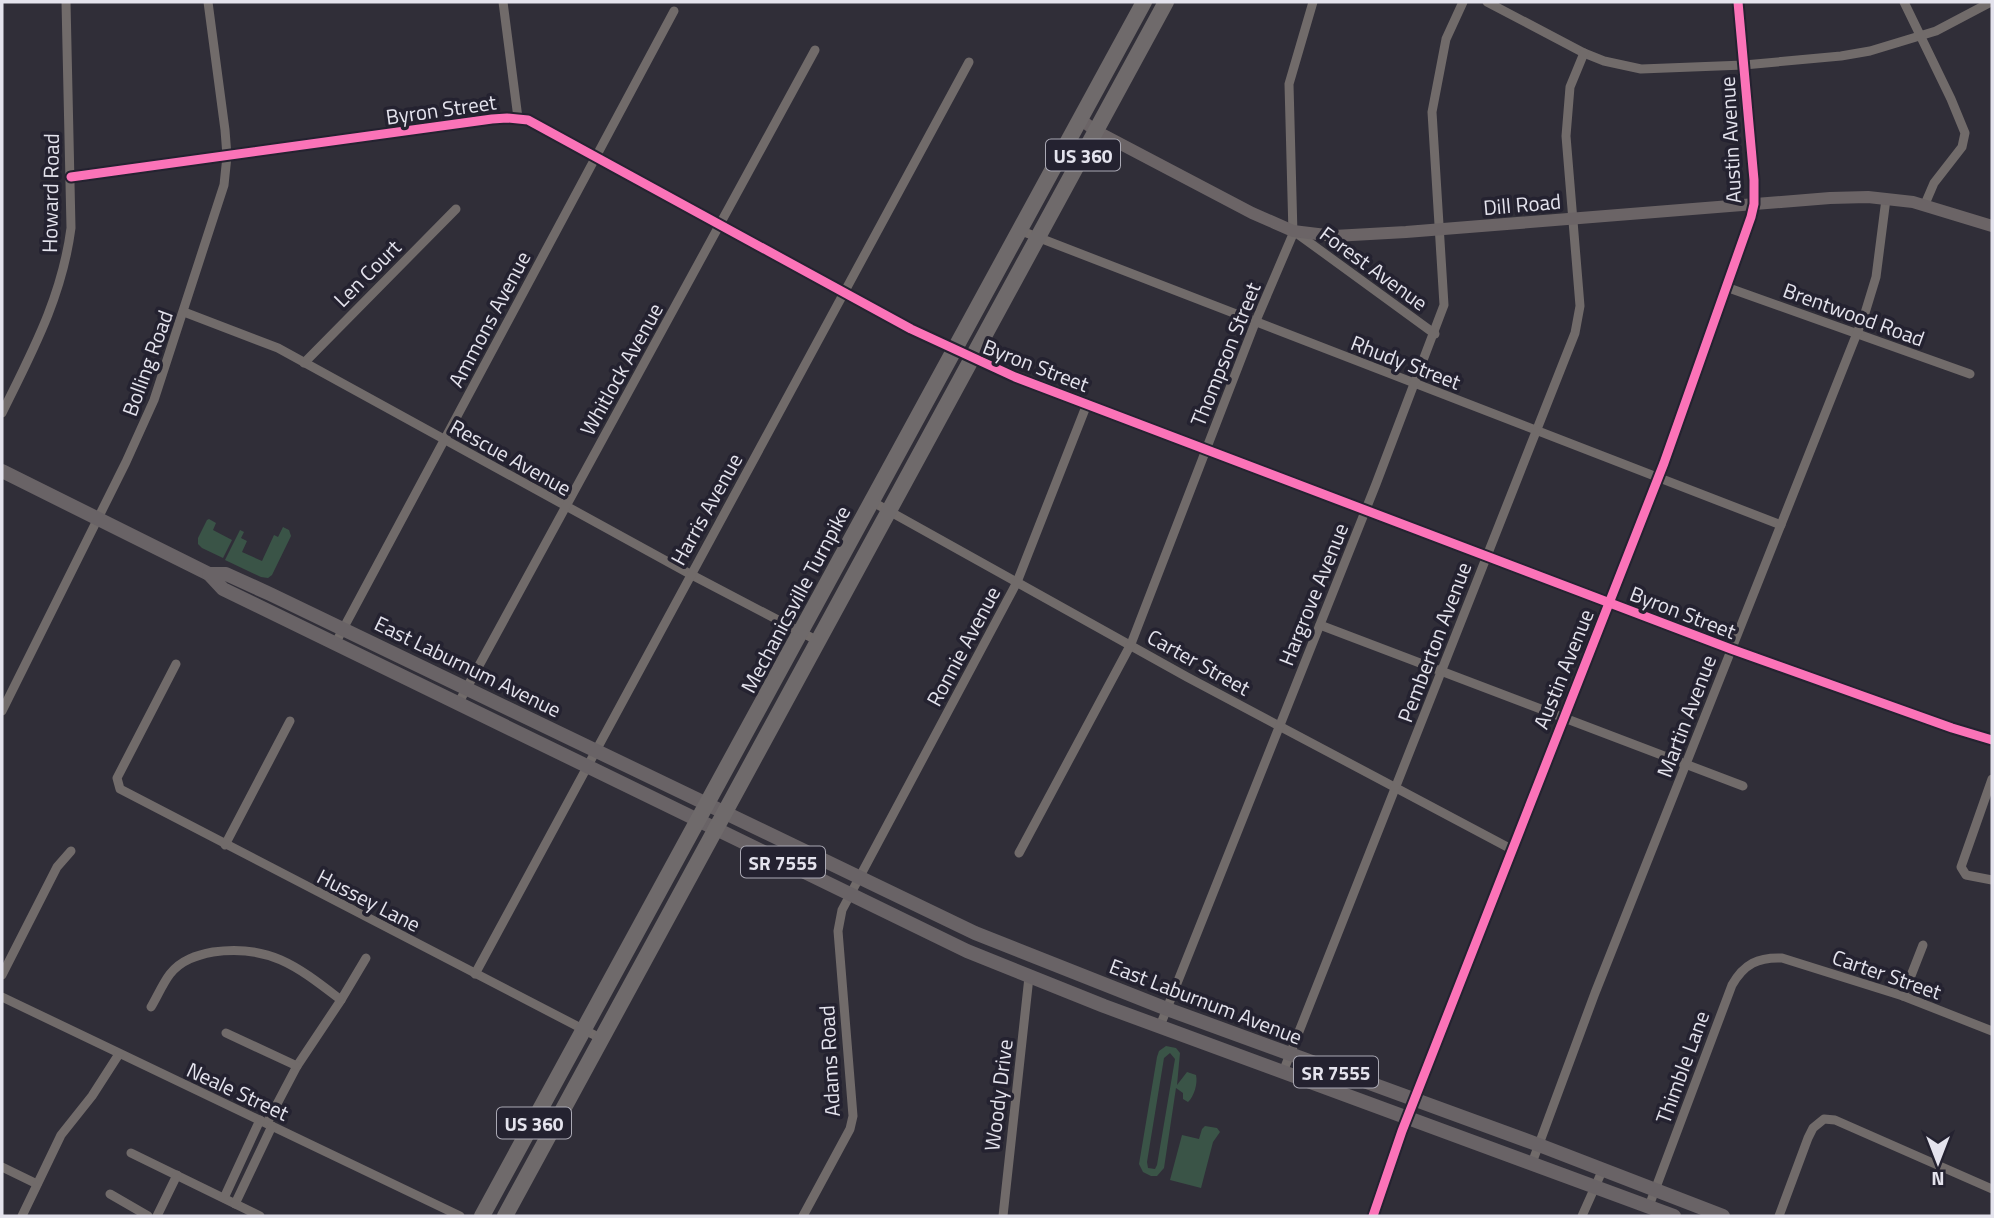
<svg xmlns="http://www.w3.org/2000/svg" width="1994" height="1218" font-family="'Titillium Web',sans-serif">
<style>
.green{fill:#3a5447;fill-rule:evenodd}
.lines{fill:none;stroke-linecap:round;stroke-linejoin:round}
.street{stroke:#716b6a;stroke-width:9}
.secondary{stroke:#6b6466;stroke-width:12}
.primary{stroke:#696366;stroke-width:14}
.highway{stroke:#6f6a6b;stroke-width:16}
.cycleway-casing{stroke:#242230;stroke-width:13}
.cycleway{stroke:#fb73b8;stroke-width:9}
.labels{text-anchor:middle;dominant-baseline:central;stroke-width:7;stroke-linejoin:round;paint-order:stroke}
.shield{fill:#242230;stroke:#aaa9b4;stroke-width:2}
.shield-label{font-size:19px;font-weight:bold;fill:#e4e3ed}
.street-label{font-size:21px;fill:#e4e3ed;stroke:#242230}
</style>
<rect width="100%" height="100%" fill="#302e38"/>
<g class="green">
<polygon points="209,519 216,523 213,530 232,540 223,558 202,548 198,544 198,538 207,520"/>
<polygon points="283,527 289,530 291,536 272,575 268,578 261,577 225,560 240,530 244,532 241,538 247,541 242,552 262,561 274,535 278,537"/>
<path d="M 1166,1046 L 1176,1048 L 1180,1053 L 1177,1085 L 1187,1072 L 1196,1075 C 1198,1083 1194,1097 1188,1102 L 1183,1099 L 1183,1093 L 1176,1088 L 1164,1168 L 1157,1176 L 1151,1176 L 1143,1172 L 1139,1164 L 1157,1057 L 1159,1051 ZM 1170,1053 L 1175,1059 L 1157,1165 L 1155,1169 L 1148,1168 L 1147,1162 L 1164,1058 Z"/>
<polygon points="1205,1126 1217,1128 1220,1132 1213,1142 1201,1188 1170,1180 1182,1135 1199,1139 1202,1129"/>
</g>
<g class="lines">
<g class="street">
<polyline points="503,2 518,118"/>
<polyline points="1487,2 1584,53 1604,61 1641,69 1744,65 1841,56 1870,51 1936,31 1991,2"/>
<polyline points="1904,2 1951,99 1965,133 1962,147 1934,183 1925,204"/>
<polyline points="71,177 492,119 507,118 528,120 911,329 1015,377 1731,649 1952,728 1992,740"/>
<polyline points="1019,230 1781,525"/>
<polyline points="1295,232 1435,334"/>
<polyline points="1726,287 1970,374"/>
<polyline points="184,312 278,348 690,574 818,641"/>
<polyline points="304,363 456,209"/>
<path d="M 2,413 C 32,352 62,297 71,228 L 66,2"/>
<polyline points="871,501 1187,677 1513,850"/>
<polyline points="1320,625 1743,786"/>
<polyline points="335,644 674,11"/>
<polyline points="176,664 117,778 120,789 602,1039"/>
<polyline points="458,704 815,50"/>
<polyline points="2,711 126,462 154,400 224,185 227,156 225,130 208,2"/>
<polyline points="1992,779 1961,867 1966,875 1992,880"/>
<polyline points="225,845 290,721"/>
<polyline points="1019,853 1131,644 1255,323 1293,234 1289,84 1313,2"/>
<polyline points="475,974 969,62"/>
<polyline points="2,975 57,867 71,851"/>
<polyline points="1903,996 1923,945"/>
<polyline points="2,997 460,1216"/>
<polyline points="341,1000 366,958"/>
<path d="M 151,1007 C 157,997 163,983 170,974 C 181,960 197,955 213,952 C 270,944 298,967 341,1000 L 297,1066 L 267,1123"/>
<polyline points="1160,1026 1376,484 1444,305 1432,112 1446,39 1463,2"/>
<polyline points="226,1033 297,1066"/>
<polyline points="1283,1072 1575,333 1580,306 1566,136 1570,87 1584,53"/>
<polyline points="131,1153 260,1216"/>
<polyline points="1532,1163 1595,993 1865,313 1876,277 1886,199"/>
<polyline points="2,1167 37,1184"/>
<polyline points="110,1194 148,1216"/>
<polyline points="224,1198 260,1120"/>
<polyline points="235,1204 272,1126"/>
<path d="M 1649,1206 L 1732,985 C 1744,964 1758,957 1782,958 L 1903,996 L 1992,1031"/>
<polyline points="22,1216 61,1135 92,1096 119,1054"/>
<polyline points="157,1216 177,1175"/>
<polyline points="803,1216 850,1129 853,1116 838,931 842,910 1017,582 1087,404"/>
<polyline points="1003,1216 1029,977"/>
<polyline points="1373,1216 1402,1131 1664,463 1751,217 1754,204 1754,180 1738,2"/>
<polyline points="1582,1216 1603,1169"/>
<polyline points="1779,1216 1808,1138 1813,1128 1824,1119 1835,1120 1992,1189"/>
</g>
<polyline class="secondary" points="1080,119 1096,131 1252,213 1293,231 1334,236 1406,232 1830,198 1868,197 1913,202 1992,226"/>
<g class="primary">
<polyline points="2,471 209,574 223,589 967,951 1104,1006 1674,1216"/>
<polyline points="209,574 226,574 270,594 975,933 1167,1009 1539,1145 1723,1216"/>
</g>
<g class="highway">
<polyline points="482,1216 1144,2"/>
<polyline points="505,1216 1166,2"/>
</g>
<defs>
<g id="cycleway">
<polyline points="71,177 492,119 507,118 528,120 911,329 1015,377 1731,649 1952,728 1992,740"/>
<polyline points="1373,1216 1402,1131 1664,463 1751,217 1754,204 1754,180 1738,2"/>
</g>
</defs>
<use href="#cycleway" class="cycleway-casing"/>
<use href="#cycleway" class="cycleway"/>
</g>
<g class="labels">
<g class="shield">
<rect x="1046" y="139.5" width="74" height="31" rx="5"/>
<rect x="741" y="846.5" width="84" height="31" rx="5"/>
<rect x="1294" y="1056.5" width="84" height="31" rx="5"/>
<rect x="497" y="1107.5" width="74" height="31" rx="5"/>
</g>
<g class="shield-label">
<text x="1083" y="155">US 360</text>
<text x="783" y="862">SR 7555</text>
<text x="1336" y="1072">SR 7555</text>
<text x="534" y="1123">US 360</text>
</g>
<g class="street-label">
<text transform="translate(441 109) rotate(-8)">Byron Street</text>
<text transform="translate(1730 140) rotate(-93)">Austin Avenue</text>
<text transform="translate(50 193) rotate(-89)">Howard Road</text>
<text transform="translate(1522 204) rotate(-5)">Dill Road</text>
<text transform="translate(1374 268) rotate(36)">Forest Avenue</text>
<text transform="translate(367 273) rotate(-45)">Len Court</text>
<text transform="translate(1854 314) rotate(20)">Brentwood Road</text>
<text transform="translate(489 319) rotate(-62)">Ammons Avenue</text>
<text transform="translate(1225 354) rotate(-68)">Thompson Street</text>
<text transform="translate(1406 362) rotate(21)">Rhudy Street</text>
<text transform="translate(147 363) rotate(-70)">Bolling Road</text>
<text transform="translate(1036 365) rotate(21)">Byron Street</text>
<text transform="translate(621 369) rotate(-61)">Whitlock Avenue</text>
<text transform="translate(511 457) rotate(29)">Rescue Avenue</text>
<text transform="translate(706 509) rotate(-61)">Harris Avenue</text>
<text transform="translate(1313 594) rotate(-68)">Hargrove Avenue</text>
<text transform="translate(795 599) rotate(-62)">Mechanicsville Turnpike</text>
<text transform="translate(1683 612) rotate(21)">Byron Street</text>
<text transform="translate(1434 642) rotate(-69)">Pemberton Avenue</text>
<text transform="translate(963 646) rotate(-62)">Ronnie Avenue</text>
<text transform="translate(1199 662) rotate(29)">Carter Street</text>
<text transform="translate(468 666) rotate(26)">East Laburnum Avenue</text>
<text transform="translate(1563 669) rotate(-68)">Austin Avenue</text>
<text transform="translate(1686 716) rotate(-69)">Martin Avenue</text>
<text transform="translate(369 900) rotate(27)">Hussey Lane</text>
<text transform="translate(1887 974) rotate(19)">Carter Street</text>
<text transform="translate(1206 1001) rotate(21)">East Laburnum Avenue</text>
<text transform="translate(829 1061) rotate(-93)">Adams Road</text>
<text transform="translate(1682 1067) rotate(-70)">Thimble Lane</text>
<text transform="translate(238 1091) rotate(25)">Neale Street</text>
<text transform="translate(998 1095) rotate(-83)">Woody Drive</text>
</g>
</g>
<rect width="1994" height="1218" fill="none" stroke="#e4e3ed" stroke-width="7"/>
<g transform="translate(1938 1162) rotate(180)" stroke="#242230" stroke-width="5" paint-order="stroke">
<path d="M0-5L12 26L0 18L-12 26Z" fill="#e4e3ed"/>
<text y="-10" font-size="19" font-weight="bold" text-anchor="middle" fill="#e4e3ed">N</text>
</g>
</svg>
